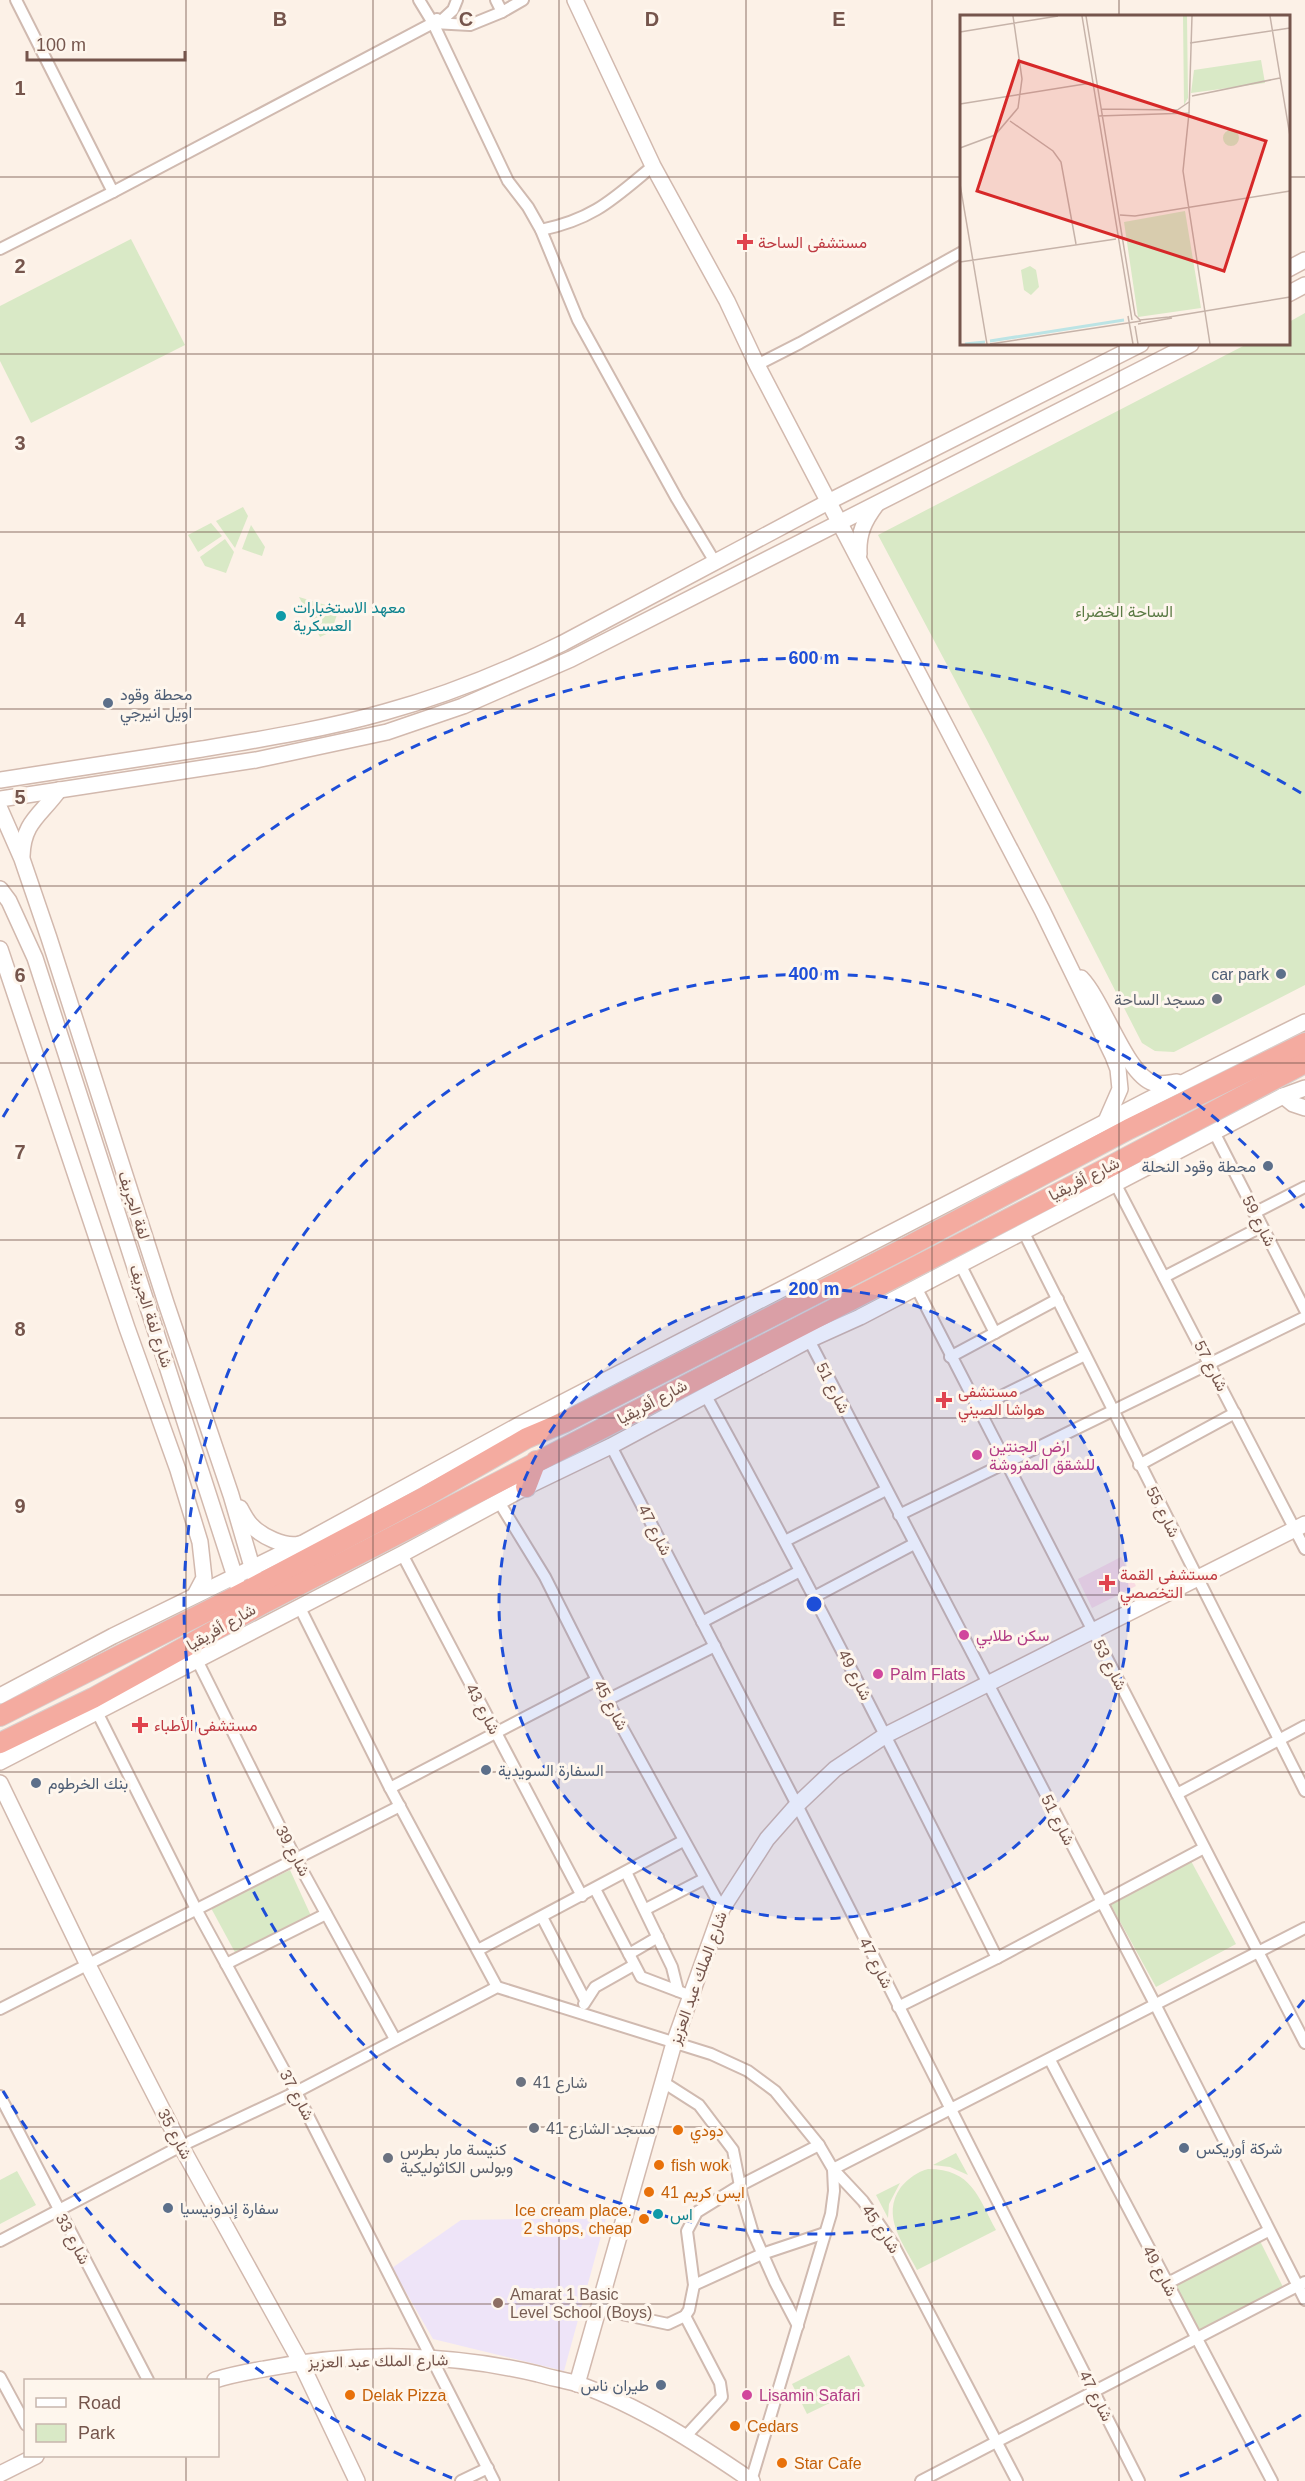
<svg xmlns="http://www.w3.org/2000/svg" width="1305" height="2481" font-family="Arial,Vazirmatn,sans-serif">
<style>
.education{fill:#eee4f8}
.medical{fill:#f9dbe2}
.green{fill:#d9e9c6}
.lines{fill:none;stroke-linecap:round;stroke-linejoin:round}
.street-casing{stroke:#d0bab0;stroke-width:14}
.secondary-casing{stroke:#d2b9ae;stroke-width:18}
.highway-casing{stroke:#d8cfcd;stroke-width:22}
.street{stroke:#fff;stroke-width:10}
.secondary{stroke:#fff;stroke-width:15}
.highway{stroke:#f4aba0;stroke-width:20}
.grid{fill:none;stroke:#75554c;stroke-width:1.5;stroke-opacity:0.55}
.ring{fill:none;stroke:#1d4ed8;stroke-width:3;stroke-dasharray:10 8}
.health-dot{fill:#e0444e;stroke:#fef6ed;stroke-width:2}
.culture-dot{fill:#0f9aa8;stroke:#fef6ed;stroke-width:2}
.service-dot{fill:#5c6f8a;stroke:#fef6ed;stroke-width:2}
.worship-dot{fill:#6b7280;stroke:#fef6ed;stroke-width:2}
.hotel-dot{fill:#d1479c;stroke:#fef6ed;stroke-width:2}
.food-dot{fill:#e8710a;stroke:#fef6ed;stroke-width:2}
.education-dot{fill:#8d6e63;stroke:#fef6ed;stroke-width:2}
.labels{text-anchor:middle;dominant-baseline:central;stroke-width:6;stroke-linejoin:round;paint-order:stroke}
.health-label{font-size:16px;fill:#be3a42;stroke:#fef6ed;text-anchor:start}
.culture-label{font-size:16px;fill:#0d838f;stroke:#fef6ed;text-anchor:start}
.park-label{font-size:16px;fill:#5b7a44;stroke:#fef6ed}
.service-label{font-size:16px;fill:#4e5e75;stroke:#fef6ed;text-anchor:start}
.worship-label{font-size:16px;fill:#5b616d;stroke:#fef6ed;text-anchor:start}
.street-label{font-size:16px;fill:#75554c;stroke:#fef6ed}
.hotel-label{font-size:16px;fill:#b23c85;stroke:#fef6ed;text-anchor:start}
.food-label{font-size:16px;fill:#c56008;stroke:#fef6ed;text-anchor:start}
.education-label{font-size:16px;fill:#785e54;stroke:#fef6ed;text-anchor:start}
.inset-river{fill:none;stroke:#bce4e5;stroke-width:3}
.inset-road{fill:none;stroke:#c6b3a9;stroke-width:1.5}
.view{fill:#d62828;fill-opacity:0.15;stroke:#d62828;stroke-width:3}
.inset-edge{fill:none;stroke:#75554c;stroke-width:3}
.grid-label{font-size:20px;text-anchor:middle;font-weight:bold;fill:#75554c;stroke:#fef6ed;stroke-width:6;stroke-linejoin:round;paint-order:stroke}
.centre{fill:#1d4ed8;stroke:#fef6ed;stroke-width:3}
.ring-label{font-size:18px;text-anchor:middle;font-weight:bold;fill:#1d4ed8;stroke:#fef6ed;stroke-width:6;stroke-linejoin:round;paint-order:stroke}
</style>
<rect width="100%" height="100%" fill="#fcf1e7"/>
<polygon class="education" points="606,2218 564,2371 433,2339 392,2268 461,2220"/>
<polygon class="medical" points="1121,1557 1136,1586 1092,1608 1078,1579"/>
<g class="green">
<polygon points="131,239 185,345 31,423 0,361 0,306"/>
<polygon points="1305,313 1305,985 1174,1052 1155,1051 1142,1043 988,742 878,535 1247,344 1288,344 1289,322"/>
<polygon points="243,507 248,516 235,548 216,521"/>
<polygon points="211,523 222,536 198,552 188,535"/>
<polygon points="251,525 265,547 262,556 242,549"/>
<polygon points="225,539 234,552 226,573 205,566 200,557"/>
<polygon points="299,597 339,609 331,632 320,637"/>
<polygon points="1191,1861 1236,1944 1156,1987 1111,1905"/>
<polygon points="290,1870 312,1918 237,1956 211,1908"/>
<polygon points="956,2153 968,2175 950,2167 933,2165"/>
<path d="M 928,2169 C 972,2169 978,2197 996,2230 L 917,2270 C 904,2244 880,2216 901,2187 C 909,2178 917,2172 928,2169 Z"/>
<polygon points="17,2171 36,2205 0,2224 0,2180"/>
<polygon points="900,2183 889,2204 888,2218 876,2195"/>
<polygon points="1260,2241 1284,2289 1200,2332 1175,2285"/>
<polygon points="849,2355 865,2386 807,2414 792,2384"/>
</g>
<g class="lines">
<defs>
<g id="street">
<polyline points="16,0 113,192"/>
<polyline points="419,0 433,23 508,181 528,207 541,230 578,320 677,499 715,562"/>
<polyline points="496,0 502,12"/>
<polyline points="437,19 440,22 453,10 457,0"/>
<path d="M 541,230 C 594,219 613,199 653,166"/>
<polyline points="0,249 113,192 433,23 470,25 502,12 523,0"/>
<polyline points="757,365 800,343 962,252"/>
<polyline points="1214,1132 1305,1310"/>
<polyline points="1115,1183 1305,1549"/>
<polyline points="1254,1213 1305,1187"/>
<polyline points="1023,1231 1305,1791"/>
<polyline points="960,1264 995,1333"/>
<polyline points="1164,1277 1261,1227"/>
<polyline points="916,1287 1305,2043"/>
<polyline points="809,1340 1156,2006 1305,2300"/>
<polyline points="950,1357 1058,1299"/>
<path d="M 706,1396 C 808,1581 903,1769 997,1958"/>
<polyline points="977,1408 1085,1355"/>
<polyline points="611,1446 797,1805 1139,2481"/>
<polyline points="1139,1465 1235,1413"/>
<polyline points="499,1502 545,1577 607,1700 722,1909"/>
<polyline points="899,1515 1305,1317"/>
<polyline points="785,1541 886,1490"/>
<polyline points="402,1554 582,1896"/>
<polyline points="814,1597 914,1544"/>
<polyline points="299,1606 390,1788 497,1987"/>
<polyline points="702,1622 800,1571"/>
<polyline points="197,1660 296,1859 395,2039"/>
<polyline points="607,1700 715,1646"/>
<polyline points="97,1712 196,1909 296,2092 494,2481"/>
<polyline points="390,1788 597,1680"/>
<polyline points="1177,1794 1305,1726"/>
<polyline points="626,1872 672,1967 678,1991"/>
<polyline points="595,1889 641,1977 691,1996"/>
<polyline points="646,1909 704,1879"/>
<polyline points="542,1917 585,2000"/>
<polyline points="478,1950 683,1841"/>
<polyline points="629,1954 658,1937"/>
<polyline points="226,1964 326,1914"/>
<polyline points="584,2004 595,1987 634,1965"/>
<polyline points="898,2007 997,1958 1204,1848"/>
<polyline points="0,2009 400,1806"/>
<polyline points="1050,2060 1272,2481"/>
<polyline points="663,2082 699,2105 733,2150 742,2196 752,2230 775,2282 798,2326"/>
<polyline points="0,2096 148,2380"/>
<polyline points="0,2241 181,2146 296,2092 497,1987 711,2054 748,2071 775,2091 819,2145 833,2169 863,2201 893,2244 1017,2481"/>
<polyline points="1166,2284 1268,2231"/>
<polyline points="694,2285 762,2254 825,2233"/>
<polyline points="598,2309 668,2324 685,2316 689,2310 694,2285 687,2231 697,2212 739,2186 819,2145"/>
<polyline points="685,2316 720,2383 722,2397 685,2437"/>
<polyline points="0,2377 26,2425"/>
<polyline points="461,2481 488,2468"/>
<polyline points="751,2481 831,2214 834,2191 833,2169 1305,1928"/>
<polyline points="921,2481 1305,2282"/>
</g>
<g id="secondary">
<polyline points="575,0 653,166 727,301 757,365 1042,910 1113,1056 1118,1069 1120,1089 1106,1121"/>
<polyline points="1288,269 1305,260"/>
<polyline points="1288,294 1305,285"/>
<path d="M 859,554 C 858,534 864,521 876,505"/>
<path d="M 0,780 C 68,770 135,759 202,749 C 263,739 325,729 385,712 C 447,695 506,671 563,643 L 830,501 L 1141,344"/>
<polyline points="0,799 256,760 387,732 463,706 571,659 1191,344"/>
<polyline points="0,809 22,859 49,938 166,1303 231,1495 255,1577"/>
<path d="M 22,856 C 23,822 41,815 59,790"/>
<polyline points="0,889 9,901 35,958 238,1586"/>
<polyline points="0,949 127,1328 178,1470 200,1542 204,1578 195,1595"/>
<path d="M 1081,978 C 1104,1002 1126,1074 1153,1083 C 1161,1085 1169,1083 1177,1082"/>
<polyline points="1283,1096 1293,1104 1305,1108"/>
<path d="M 240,1508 C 243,1513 246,1520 251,1525 C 261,1536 285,1548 300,1544"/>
<polyline points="0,1696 113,1636 303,1543 519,1425 1148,1100 1305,1022"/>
<polyline points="0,1762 402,1554 526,1487 611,1446 809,1340 860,1317 1283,1096 1305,1088"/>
<polyline points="0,1783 88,1965 181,2146 300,2361 357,2481"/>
<path d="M 215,2380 C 231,2375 247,2372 264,2369 C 354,2351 449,2353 538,2374 C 551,2378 565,2380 578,2384 C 640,2406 698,2444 752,2481"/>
<polyline points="577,2384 674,2043 722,1909 767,1839 797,1805 835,1769 886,1735 1305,1524"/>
<polyline points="0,2474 36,2456"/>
</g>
<g id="highway">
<polyline points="526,1487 536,1461"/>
<polyline points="0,1716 241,1594 426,1496 527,1438 565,1422 909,1246 1129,1129 1305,1043"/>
<polyline points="0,1743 93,1698 266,1602 1105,1169 1305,1063"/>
</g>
</defs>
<use href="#street" class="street-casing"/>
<use href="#secondary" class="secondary-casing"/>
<use href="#highway" class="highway-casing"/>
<use href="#street" class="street"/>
<use href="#secondary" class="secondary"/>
<use href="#highway" class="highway"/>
</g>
<path class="grid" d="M 186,0 L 186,2380M 373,0 L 373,2481M 559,0 L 559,2481M 746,0 L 746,2481M 932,0 L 932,2481M 1119,0 L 1119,16M 0,177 L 962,177M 1288,177 L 1305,177M 1119,344 L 1119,2481M 0,354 L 1305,354M 0,532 L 1305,532M 0,709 L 1305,709M 0,886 L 1305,886M 0,1063 L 1305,1063M 0,1240 L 1305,1240M 0,1418 L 1305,1418M 0,1595 L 1305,1595M 0,1772 L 1305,1772M 0,1949 L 1305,1949M 0,2127 L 1305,2127M 0,2304 L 1305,2304M 186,2456 L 186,2481"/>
<circle cx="814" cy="1604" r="315" fill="#1d4ed8" fill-opacity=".12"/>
<g class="ring">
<circle cx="814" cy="1604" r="315"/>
<path d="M1304 2000A630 630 0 1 1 1304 1208"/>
<path d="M1301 2415A946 946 0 0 1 1176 2478M452 2478A946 946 0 0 1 3 2091M3 1117A946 946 0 0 1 1301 793"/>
</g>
<g class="health-dot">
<path d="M742 233h6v6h6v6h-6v6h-6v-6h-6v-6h6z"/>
<path d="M941 1391h6v6h6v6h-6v6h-6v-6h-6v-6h6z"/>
<path d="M1104 1574h6v6h6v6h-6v6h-6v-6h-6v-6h6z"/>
<path d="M137 1716h6v6h6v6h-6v6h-6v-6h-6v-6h6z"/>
</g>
<g class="culture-dot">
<circle cx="281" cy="616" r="6"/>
<circle cx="658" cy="2214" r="6"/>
</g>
<g class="service-dot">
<circle cx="108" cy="703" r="6"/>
<circle cx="1281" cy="974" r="6"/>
<circle cx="1268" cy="1166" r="6"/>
<circle cx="486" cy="1770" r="6"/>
<circle cx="36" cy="1783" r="6"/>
<circle cx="1184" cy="2148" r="6"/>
<circle cx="168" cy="2208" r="6"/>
<circle cx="661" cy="2385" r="6"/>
</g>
<g class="worship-dot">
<circle cx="1217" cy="999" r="6"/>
<circle cx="521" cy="2082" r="6"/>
<circle cx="534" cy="2128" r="6"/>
<circle cx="388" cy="2158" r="6"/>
</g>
<g class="hotel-dot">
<circle cx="977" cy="1455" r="6"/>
<circle cx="964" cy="1635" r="6"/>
<circle cx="878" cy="1674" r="6"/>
<circle cx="747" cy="2395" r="6"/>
</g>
<g class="food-dot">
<circle cx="678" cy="2130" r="6"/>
<circle cx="659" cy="2165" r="6"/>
<circle cx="649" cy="2192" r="6"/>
<circle cx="644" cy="2219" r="6"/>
<circle cx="350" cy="2395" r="6"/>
<circle cx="735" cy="2426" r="6"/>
<circle cx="782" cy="2463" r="6"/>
</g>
<circle class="education-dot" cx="498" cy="2303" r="6"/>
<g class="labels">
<g class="health-label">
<text x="758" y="242">مستشفى الساحة</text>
<text x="958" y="1391">مستشفى<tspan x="958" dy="18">هواشا الصيني</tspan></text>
<text x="1120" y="1574">مستشفى القمة<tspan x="1120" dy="18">التخصصي</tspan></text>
<text x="154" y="1725">مستشفی الأطباء</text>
</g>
<g class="culture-label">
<text x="293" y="607">معهد الاستخبارات<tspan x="293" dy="18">العسكرية</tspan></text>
<text x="670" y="2214">اس</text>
</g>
<g class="park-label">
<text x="1124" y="611">الساحة الخضراء</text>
</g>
<g class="service-label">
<text x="120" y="694">محطة وقود<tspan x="120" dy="18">اويل انيرجي</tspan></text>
<text x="1269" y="974" text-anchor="end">car park</text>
<text x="1256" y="1166" text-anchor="end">محطة وقود النحلة</text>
<text x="498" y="1770">السفارة السويدية</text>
<text x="48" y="1783">بنك الخرطوم</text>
<text x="1196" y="2148">شركة أوريكس</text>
<text x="180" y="2208">سفارة إندونيسيا</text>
<text x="649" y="2385" text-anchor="end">طيران ناس</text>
</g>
<g class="worship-label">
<text x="1205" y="999" text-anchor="end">مسجد الساحة</text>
<text x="533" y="2082">شارع 41</text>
<text x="546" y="2128">مسجد الشارع 41</text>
<text x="400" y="2149">كنيسة مار بطرس<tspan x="400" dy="18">وبولس الكاثوليكية</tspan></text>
</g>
<g class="street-label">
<text transform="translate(1084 1179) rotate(-27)">شارع أفريقيا</text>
<text transform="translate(134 1205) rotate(72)">لفة الجريف</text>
<text transform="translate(1259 1221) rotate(63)">شارع 59</text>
<text transform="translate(151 1316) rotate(72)">شارع لفة الجريف</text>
<text transform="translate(1211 1366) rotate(63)">شارع 57</text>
<text transform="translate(833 1388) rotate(63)">شارع 51</text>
<text transform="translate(652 1402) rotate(-28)">شارع أفريقيا</text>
<text transform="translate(1163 1512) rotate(63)">شارع 55</text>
<text transform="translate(655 1530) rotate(63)">شارع 47</text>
<text transform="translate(221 1627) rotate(-30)">شارع أفريقيا</text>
<text transform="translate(1110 1665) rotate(63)">شارع 53</text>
<text transform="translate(855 1675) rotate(63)">شارع 49</text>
<text transform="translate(611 1705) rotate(62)">شارع 45</text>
<text transform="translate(483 1709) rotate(62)">شارع 43</text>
<text transform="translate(1058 1820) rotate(63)">شارع 51</text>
<text transform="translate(293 1851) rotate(62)">شارع 39</text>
<text transform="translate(876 1963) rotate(63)">شارع 47</text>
<text transform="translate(698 1978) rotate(-70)">شارع الملك عبد العزيز</text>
<text transform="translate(297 2095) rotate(62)">شارع 37</text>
<text transform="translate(175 2134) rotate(62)">شارع 35</text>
<text transform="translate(881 2229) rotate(56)">شارع 45</text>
<text transform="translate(73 2239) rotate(62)">شارع 33</text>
<text transform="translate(1160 2271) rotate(62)">شارع 49</text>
<text transform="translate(378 2361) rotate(-1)">شارع الملك عبد العزيز</text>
<text transform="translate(1096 2396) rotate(63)">شارع 47</text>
</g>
<g class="hotel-label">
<text x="989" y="1446">ارض الجنتين<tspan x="989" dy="18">للشقق المفروشة</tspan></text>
<text x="976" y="1635">سكن طلابي</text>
<text x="890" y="1674">Palm Flats</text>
<text x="759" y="2395">Lisamin Safari</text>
</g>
<g class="food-label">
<text x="690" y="2130">دودي</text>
<text x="671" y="2165">fish wok</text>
<text x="661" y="2192">41 ايس كريم</text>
<text x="632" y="2210" text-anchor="end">Ice cream place.<tspan x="632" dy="18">2 shops, cheap</tspan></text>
<text x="362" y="2395">Delak Pizza</text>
<text x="747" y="2426">Cedars</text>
<text x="794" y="2463">Star Cafe</text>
</g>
<g class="education-label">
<text x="510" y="2294">Amarat 1 Basic<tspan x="510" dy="18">Level School (Boys)</tspan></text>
</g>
</g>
<g transform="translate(960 15)">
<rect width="330" height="330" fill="#fcf1e7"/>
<path d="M 223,1 L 227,1 L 228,83 L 224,90 ZM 301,45 L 305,68 L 231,78 L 234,55 ZM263 123a8 8 0 1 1 16 0a8 8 0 1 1-16 0ZM 225,196 L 241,293 L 178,302 L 164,207 ZM 70,251 L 76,255 L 79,272 L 71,280 L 64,275 L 61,255 Z" fill="#d9e9c6"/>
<path class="inset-river" d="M 30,326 L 164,305M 5,329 L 25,327"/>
<path class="inset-road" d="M 122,1 L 172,305M 126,1 L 175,300 L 180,305 L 209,302M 310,1 L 330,121M 0,17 L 98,1M 230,28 L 330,13M 232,81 L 320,63M 0,89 L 131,68M 141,94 L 217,95M 213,98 L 229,87M 229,98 L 223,156 L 250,329M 138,101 L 229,98 L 232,1M 50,106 L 93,136 L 101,147 L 116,229M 0,133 L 35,120 L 58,93 L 62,64 L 53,1M 0,169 L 27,329M 160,200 L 175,201 L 330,176M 0,247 L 156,224M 168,301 L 173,329M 209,302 L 330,282M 178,309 L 212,303M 175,311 L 178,329M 30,329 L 181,306"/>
<path class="view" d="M 59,46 L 306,126 L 264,256 L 17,176 Z"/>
<rect width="330" height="330" class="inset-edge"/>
</g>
<g class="grid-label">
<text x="280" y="26">B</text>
<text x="466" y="26">C</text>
<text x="652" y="26">D</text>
<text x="839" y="26">E</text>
<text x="20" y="95">1</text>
<text x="20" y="273">2</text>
<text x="20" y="450">3</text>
<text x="20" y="627">4</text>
<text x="20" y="804">5</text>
<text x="20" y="982">6</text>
<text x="20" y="1159">7</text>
<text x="20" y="1336">8</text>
<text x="20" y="1513">9</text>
</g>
<circle cx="814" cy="1604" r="9" class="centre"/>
<g class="ring-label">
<text x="814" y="664">600 m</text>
<text x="814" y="980">400 m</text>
<text x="814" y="1295">200 m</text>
</g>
<rect x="24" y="2379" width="195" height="78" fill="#fef6ed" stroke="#c7b6ad" stroke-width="1.5"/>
<rect x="36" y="2398" width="30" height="9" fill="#ffffff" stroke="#c7b6ad" stroke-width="1.5"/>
<text x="78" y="2409" font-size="18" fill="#75554c">Road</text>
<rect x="36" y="2424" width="30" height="18" fill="#d9e9c6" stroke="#c7b6ad" stroke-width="1.5"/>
<text x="78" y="2439" font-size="18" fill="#75554c">Park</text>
<path d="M27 51v9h158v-9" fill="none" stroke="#75554c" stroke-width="3"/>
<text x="36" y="51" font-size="18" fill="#75554c" stroke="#fef6ed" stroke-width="4.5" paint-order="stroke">100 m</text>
</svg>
